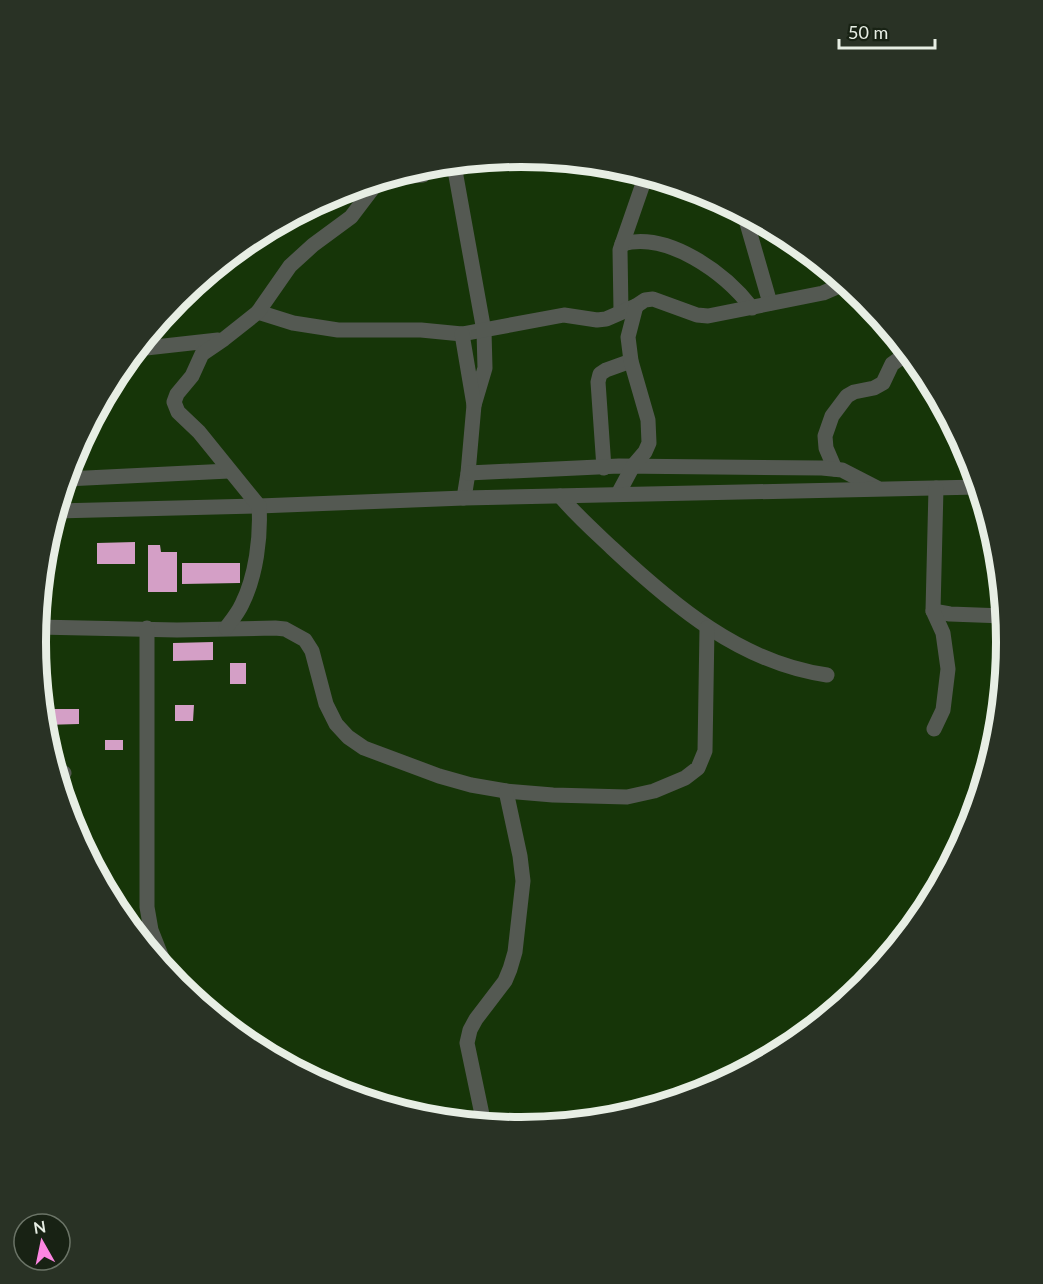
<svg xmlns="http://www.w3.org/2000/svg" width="1043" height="1284" font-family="Lato,sans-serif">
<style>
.green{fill:#163508}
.building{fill:#d49fc6}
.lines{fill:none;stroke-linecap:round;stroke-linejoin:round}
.minor{stroke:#545952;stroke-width:15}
.rim{fill:none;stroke:#e7eee4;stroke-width:8}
</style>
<rect width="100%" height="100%" fill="#182214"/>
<circle class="green" cx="521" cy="642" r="484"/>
<g class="building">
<polygon points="135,542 135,564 97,564 97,543"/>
<polygon points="148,545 160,545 161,552 177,552 177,592 148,592"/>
<polygon points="182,563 240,563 240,583 182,584"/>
<polygon points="213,642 213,660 173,661 173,643"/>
<rect x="230" y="663" width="16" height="21"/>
<polygon points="175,705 194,705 193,721 175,721"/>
<polygon points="43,709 79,709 79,724 44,725"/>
<rect x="105" y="740" width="18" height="10"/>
</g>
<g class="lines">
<g class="minor">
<polyline points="460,163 456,169 456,176 484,331 485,368 474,405"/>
<polyline points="744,213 770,303"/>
<path d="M 622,244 C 668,231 725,273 752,308"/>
<polyline points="621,311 620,250 646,175"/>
<polyline points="258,312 293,323 338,330 421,330 462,334 564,315 597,320 606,319 636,306 645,300 653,299 697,315 708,316 823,293 846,283"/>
<polyline points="462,334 474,405 468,473 464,498"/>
<polyline points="137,349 218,340"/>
<polyline points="604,468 598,382 600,374 606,370 631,361"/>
<polyline points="835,469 826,448 825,436 832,416 847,396 854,392 874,388 883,383 892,364 909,352"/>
<polyline points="468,473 619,466 822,468 842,470 877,488"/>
<polyline points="66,479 229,471"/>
<polyline points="618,494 633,466 645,452 649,443 648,420 631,361 628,337 636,306"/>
<path d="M 560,496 C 576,515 594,531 612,548 C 673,605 741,663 827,675"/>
<polyline points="56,511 259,506 464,498 979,487"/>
<polyline points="933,611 950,614 1004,616"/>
<polyline points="37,627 177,630 275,628 285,629 305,640 312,651 326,704 336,724 348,737 364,748 439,776 471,785 506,791 553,795 627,797 654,791 685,778 698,768 705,751 707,628"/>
<polyline points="147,628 147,907 151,930 168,973"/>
<path d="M 226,628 C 232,620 238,613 242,604 C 256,576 261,537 259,506 L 199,432 L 178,412 L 174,402 L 177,394 L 192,376 L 202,354 L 224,339 L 258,312 L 290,266 L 313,245 L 351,217 L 373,188 L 385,180 L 395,177 L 423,175"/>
<polyline points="934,729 943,710 948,669 943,633 933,611 936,488"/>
<polyline points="56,771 64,773"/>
<polyline points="484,1124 467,1043 470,1030 476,1019 505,981 510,969 515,952 523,881 520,856 506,791"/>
</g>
</g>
<path d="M0 0H1043V1284H0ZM46 642a475 475 0 1 1 950 0a475 475 0 1 1-950 0Z" fill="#293225" fill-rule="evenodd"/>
<path class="rim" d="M46 642a475 475 0 1 1 950 0a475 475 0 1 1-950 0Z"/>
<g transform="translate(42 1242) rotate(351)"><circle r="28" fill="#182214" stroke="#6b7467" stroke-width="1.5"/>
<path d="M0-4.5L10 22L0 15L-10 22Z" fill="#fd86e2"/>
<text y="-9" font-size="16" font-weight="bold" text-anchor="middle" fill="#e7eee4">N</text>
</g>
<path d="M839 39v9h96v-9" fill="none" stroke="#e7eee4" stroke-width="3"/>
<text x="848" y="39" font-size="18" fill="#e7eee4" stroke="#182214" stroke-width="4.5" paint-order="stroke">50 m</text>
</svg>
